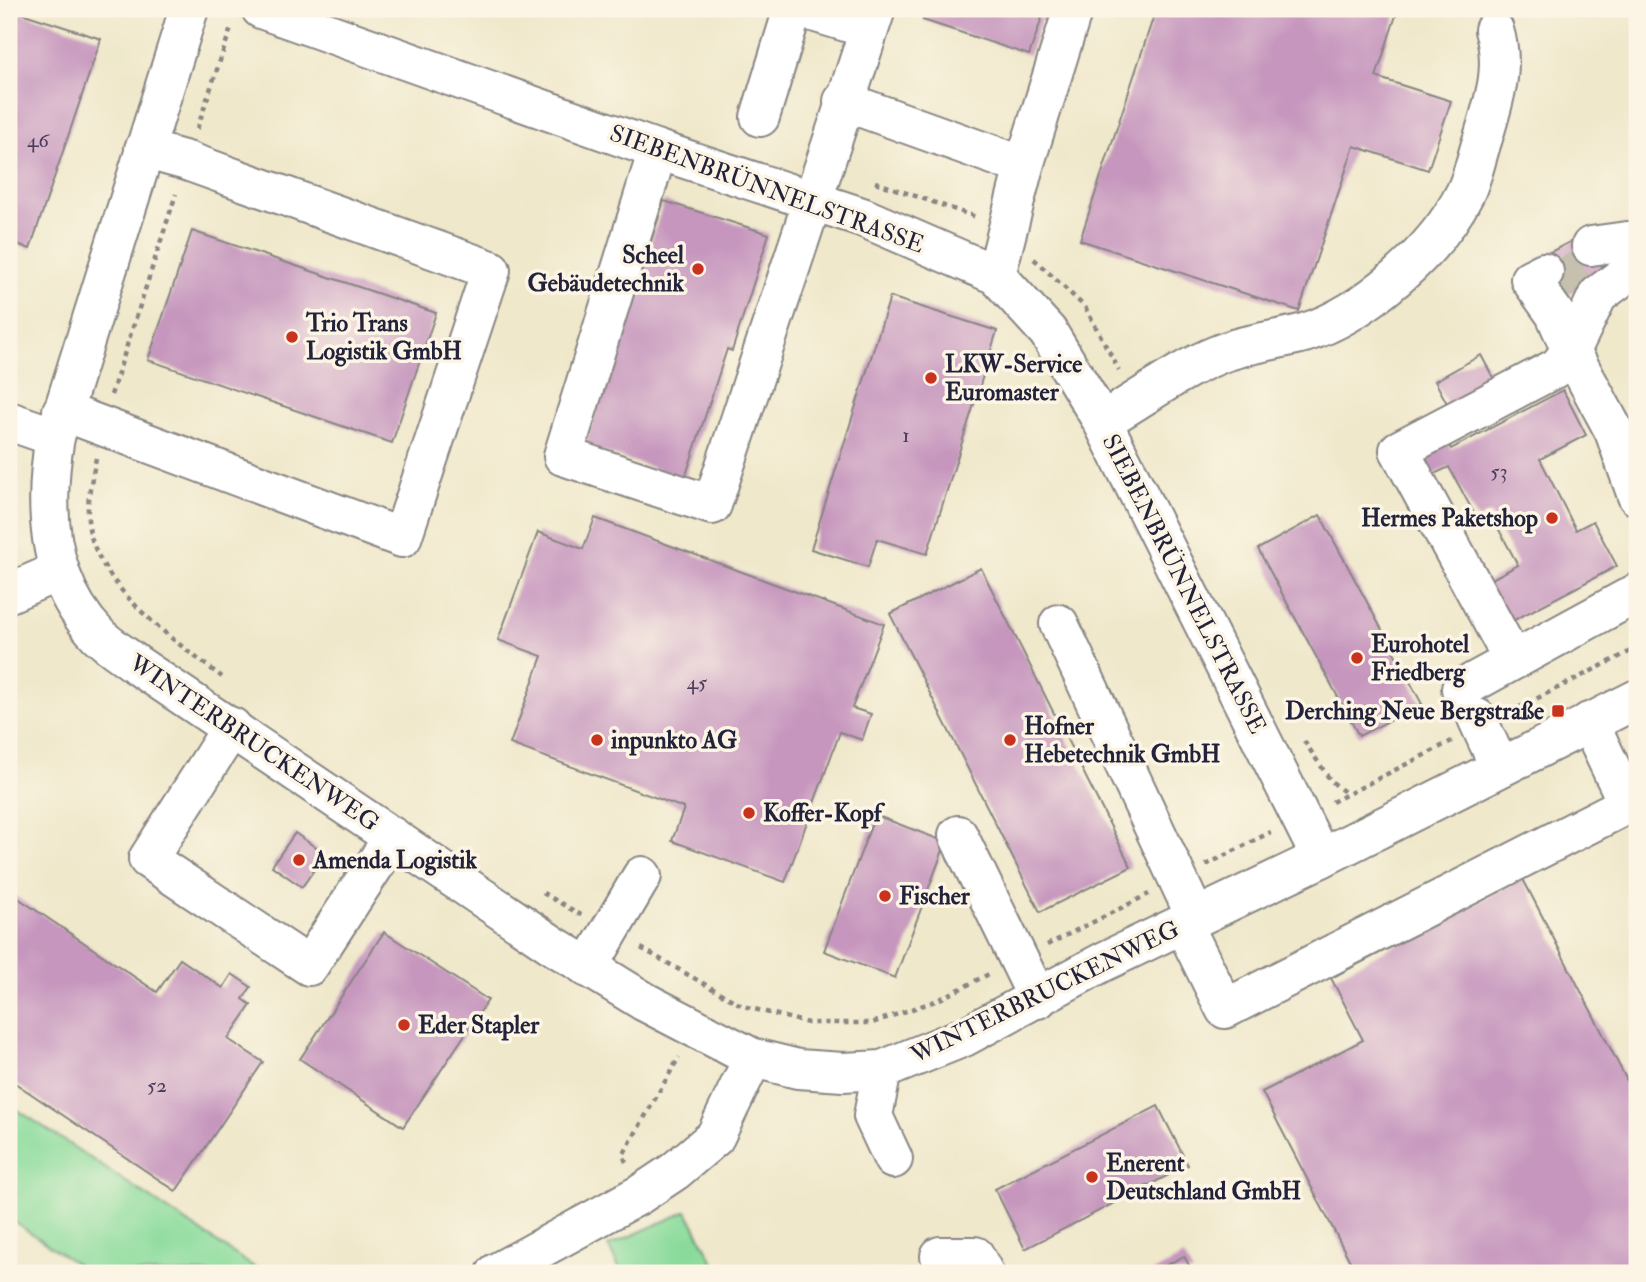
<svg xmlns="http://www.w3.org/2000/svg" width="1646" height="1282" font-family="'IM FELL Double Pica',serif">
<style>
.green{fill:#8adb9b;stroke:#567e6b;stroke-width:2}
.building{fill:#c696be}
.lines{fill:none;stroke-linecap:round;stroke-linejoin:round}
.minor-tunnel{stroke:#c6c0ae;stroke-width:38;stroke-dasharray:38 19;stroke-linecap:butt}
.minor-casing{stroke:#888583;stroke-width:42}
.path{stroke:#888583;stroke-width:4.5;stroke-dasharray:5 5;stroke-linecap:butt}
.minor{stroke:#fff;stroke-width:38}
.poi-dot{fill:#c8321e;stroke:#fcf5e5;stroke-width:2.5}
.labels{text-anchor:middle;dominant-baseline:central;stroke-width:7;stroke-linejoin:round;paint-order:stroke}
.number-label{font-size:21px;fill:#4b3f5c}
.street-label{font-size:24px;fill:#22223b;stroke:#fcf5e5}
.poi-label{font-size:24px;font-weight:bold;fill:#22223b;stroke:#fcf5e5;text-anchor:start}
</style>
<rect width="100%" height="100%" fill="#fcf5e5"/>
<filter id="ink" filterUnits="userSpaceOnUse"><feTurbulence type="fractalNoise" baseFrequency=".0143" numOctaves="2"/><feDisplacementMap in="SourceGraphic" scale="14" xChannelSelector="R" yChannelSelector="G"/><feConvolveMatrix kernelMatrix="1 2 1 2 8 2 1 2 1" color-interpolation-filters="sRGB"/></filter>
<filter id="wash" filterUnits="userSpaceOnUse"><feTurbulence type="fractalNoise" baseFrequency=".00686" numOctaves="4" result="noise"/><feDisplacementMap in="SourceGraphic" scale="28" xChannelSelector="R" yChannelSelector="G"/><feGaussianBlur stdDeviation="1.57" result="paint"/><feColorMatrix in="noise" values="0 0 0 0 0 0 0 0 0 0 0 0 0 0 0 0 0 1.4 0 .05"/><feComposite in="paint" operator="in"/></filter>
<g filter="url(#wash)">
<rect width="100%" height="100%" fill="#efe8cb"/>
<g class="green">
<polygon points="9,1104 263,1273 89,1273 9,1218"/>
<polygon points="687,1211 719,1273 622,1273 608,1246"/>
</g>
<g id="blocks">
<g class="building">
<polygon points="9,9 101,39 30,249 9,241"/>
<polygon points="927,9 1045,9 1029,55 923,20"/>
<polygon points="1156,9 1398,9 1376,77 1451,101 1428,170 1354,146 1299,311 1080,240"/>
<polygon points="664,201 769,234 732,351 727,349 685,478 585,446"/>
<polygon points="192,231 436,313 392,443 148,360"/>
<polygon points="1585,234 1606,274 1558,300 1537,259"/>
<polygon points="890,297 997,331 927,554 877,539 868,567 811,549"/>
<polygon points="1481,355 1497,385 1451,411 1435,381"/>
<polygon points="1563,390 1586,435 1540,459 1576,530 1593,521 1617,566 1497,629 1475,588 1518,565 1490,513 1477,519 1449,467 1430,476 1416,449 1447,441 1451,449"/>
<polygon points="1320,515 1422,704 1359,736 1258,549"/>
<polygon points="595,518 884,624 852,708 871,714 862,740 840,732 785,882 672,841 684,808 510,744 542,656 498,640 538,532 583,549"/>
<polygon points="981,568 1131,867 1040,912 890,614"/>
<polygon points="875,815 946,842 895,978 824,951"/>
<polygon points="295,833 325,854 302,887 272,866"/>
<polygon points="1523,879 1637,1100 1637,1273 1356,1273 1262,1092 1363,1040 1331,978"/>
<polygon points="12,894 157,992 180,959 223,988 232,974 251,987 243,999 251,1005 228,1039 263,1062 176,1191 9,1079 9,898"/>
<polygon points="384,932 488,1000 403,1127 300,1059"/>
<polygon points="1158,1106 1188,1165 1025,1249 995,1189"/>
<polygon points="1184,1256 1193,1273 1151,1273"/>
</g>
</g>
</g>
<g filter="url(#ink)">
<use href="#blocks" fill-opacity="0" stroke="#888583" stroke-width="2"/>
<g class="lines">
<polyline class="minor-tunnel" points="1550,285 1598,259"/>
<defs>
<g id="minor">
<path d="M 189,9 L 55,437 C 43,506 46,581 98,635 C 109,646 124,655 137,665 L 554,946 L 645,1002 L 753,1058 L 798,1069 L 843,1072 L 882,1070 L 964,1037 L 1103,962 L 1321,858 L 1637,699"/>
<polyline points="261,9 658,150 862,217 996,275 1048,332 1102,421 1321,858"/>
<polyline points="803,9 869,29"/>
<polyline points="843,101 1024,166"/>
<polyline points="760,117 793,9"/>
<polyline points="658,150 563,456 712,505 876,9"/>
<polyline points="1591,246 1627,241 1637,248"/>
<polyline points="1544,272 1530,279 1555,314 1571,351 1614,431 1637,496"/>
<polyline points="996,275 1024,166 1073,9"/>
<polyline points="62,411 402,538 491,270 187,161 144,149"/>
<polyline points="9,421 55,437"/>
<path d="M 1102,421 C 1140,400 1177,371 1217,355 C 1245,343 1275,341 1304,333 C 1365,314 1437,250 1465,193 C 1473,177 1477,155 1483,138 C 1494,100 1506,68 1494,30"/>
<polyline points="9,593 59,571"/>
<polyline points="1059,624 1196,918"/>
<polyline points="1513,660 1399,450 1558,367 1571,351 1598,295 1637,266"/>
<polyline points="1461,689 1637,593"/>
<polyline points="1477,718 1499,766"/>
<polyline points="232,727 148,859 309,966 393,837"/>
<polyline points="958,835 1038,999"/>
<polyline points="1183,924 1225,1009 1628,804 1589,722"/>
<polyline points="588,968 642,876"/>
<polyline points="882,1070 873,1116 893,1159"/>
<polyline points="940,1256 975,1256 984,1273"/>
<polyline points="496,1273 639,1195 675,1171 715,1137 753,1058"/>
</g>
</defs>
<use href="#minor" class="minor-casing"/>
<g class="path">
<polyline points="197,129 232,25"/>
<polyline points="875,182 976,217"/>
<polyline points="1034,259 1085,307 1119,370"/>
<polyline points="111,395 176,194"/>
<path d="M 96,458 C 92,479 85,506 89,528 C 100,589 176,642 222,677"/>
<polyline points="1510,712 1637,648"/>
<polyline points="1304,741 1331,781 1347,794"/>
<polyline points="1332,802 1452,741"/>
<polyline points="1206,865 1271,832"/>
<polyline points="543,893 581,915"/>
<polyline points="1047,945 1149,894"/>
<polyline points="641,948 743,1006 808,1023 872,1023 938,1000 989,974"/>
<polyline points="626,1162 623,1155 679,1057"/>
</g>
<use href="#minor" class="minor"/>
</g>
</g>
<g class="poi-dot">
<circle cx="698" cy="269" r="7"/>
<circle cx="292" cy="337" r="7"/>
<circle cx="931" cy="378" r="7"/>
<circle cx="1552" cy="518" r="7"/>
<circle cx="1357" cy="658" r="7"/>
<rect x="1551" y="704" width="14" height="14" rx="3.5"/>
<circle cx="597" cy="740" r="7"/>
<circle cx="1010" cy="740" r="7"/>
<circle cx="749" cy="813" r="7"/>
<circle cx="299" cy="860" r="7"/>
<circle cx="885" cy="896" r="7"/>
<circle cx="404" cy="1025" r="7"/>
<circle cx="1092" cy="1177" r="7"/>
</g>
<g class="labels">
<g class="number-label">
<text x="38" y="140">46</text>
<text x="906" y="435">1</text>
<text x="1499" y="471">53</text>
<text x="697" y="682">45</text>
<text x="157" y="1085">52</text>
</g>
<g class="street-label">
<text transform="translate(767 189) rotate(20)">SIEBENBRÜNNELSTRASSE</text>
<text transform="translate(1184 584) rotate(63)">SIEBENBRÜNNELSTRASSE</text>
<text transform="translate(254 743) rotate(34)">WINTERBRUCKENWEG</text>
<text transform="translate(1045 992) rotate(-26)">WINTERBRUCKENWEG</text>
</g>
<g class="poi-label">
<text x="684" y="255" text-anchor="end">Scheel<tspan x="684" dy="28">Gebäudetechnik</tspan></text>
<text x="306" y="323">Trio Trans<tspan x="306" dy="28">Logistik GmbH</tspan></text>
<text x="945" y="364">LKW-Service<tspan x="945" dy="28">Euromaster</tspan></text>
<text x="1538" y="518" text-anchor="end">Hermes Paketshop</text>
<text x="1371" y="644">Eurohotel<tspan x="1371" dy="28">Friedberg</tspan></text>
<text x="1544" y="711" text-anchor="end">Derching Neue Bergstraße</text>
<text x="1024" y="726">Hofner<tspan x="1024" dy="28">Hebetechnik GmbH</tspan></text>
<text x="611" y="740">inpunkto AG</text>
<text x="763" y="813">Koffer-Kopf</text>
<text x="313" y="860">Amenda Logistik</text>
<text x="899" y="896">Fischer</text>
<text x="418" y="1025">Eder Stapler</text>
<text x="1106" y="1163">Enerent<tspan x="1106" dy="28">Deutschland GmbH</tspan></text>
</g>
</g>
<rect width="1646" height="1282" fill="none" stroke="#fcf5e5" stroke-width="35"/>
</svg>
